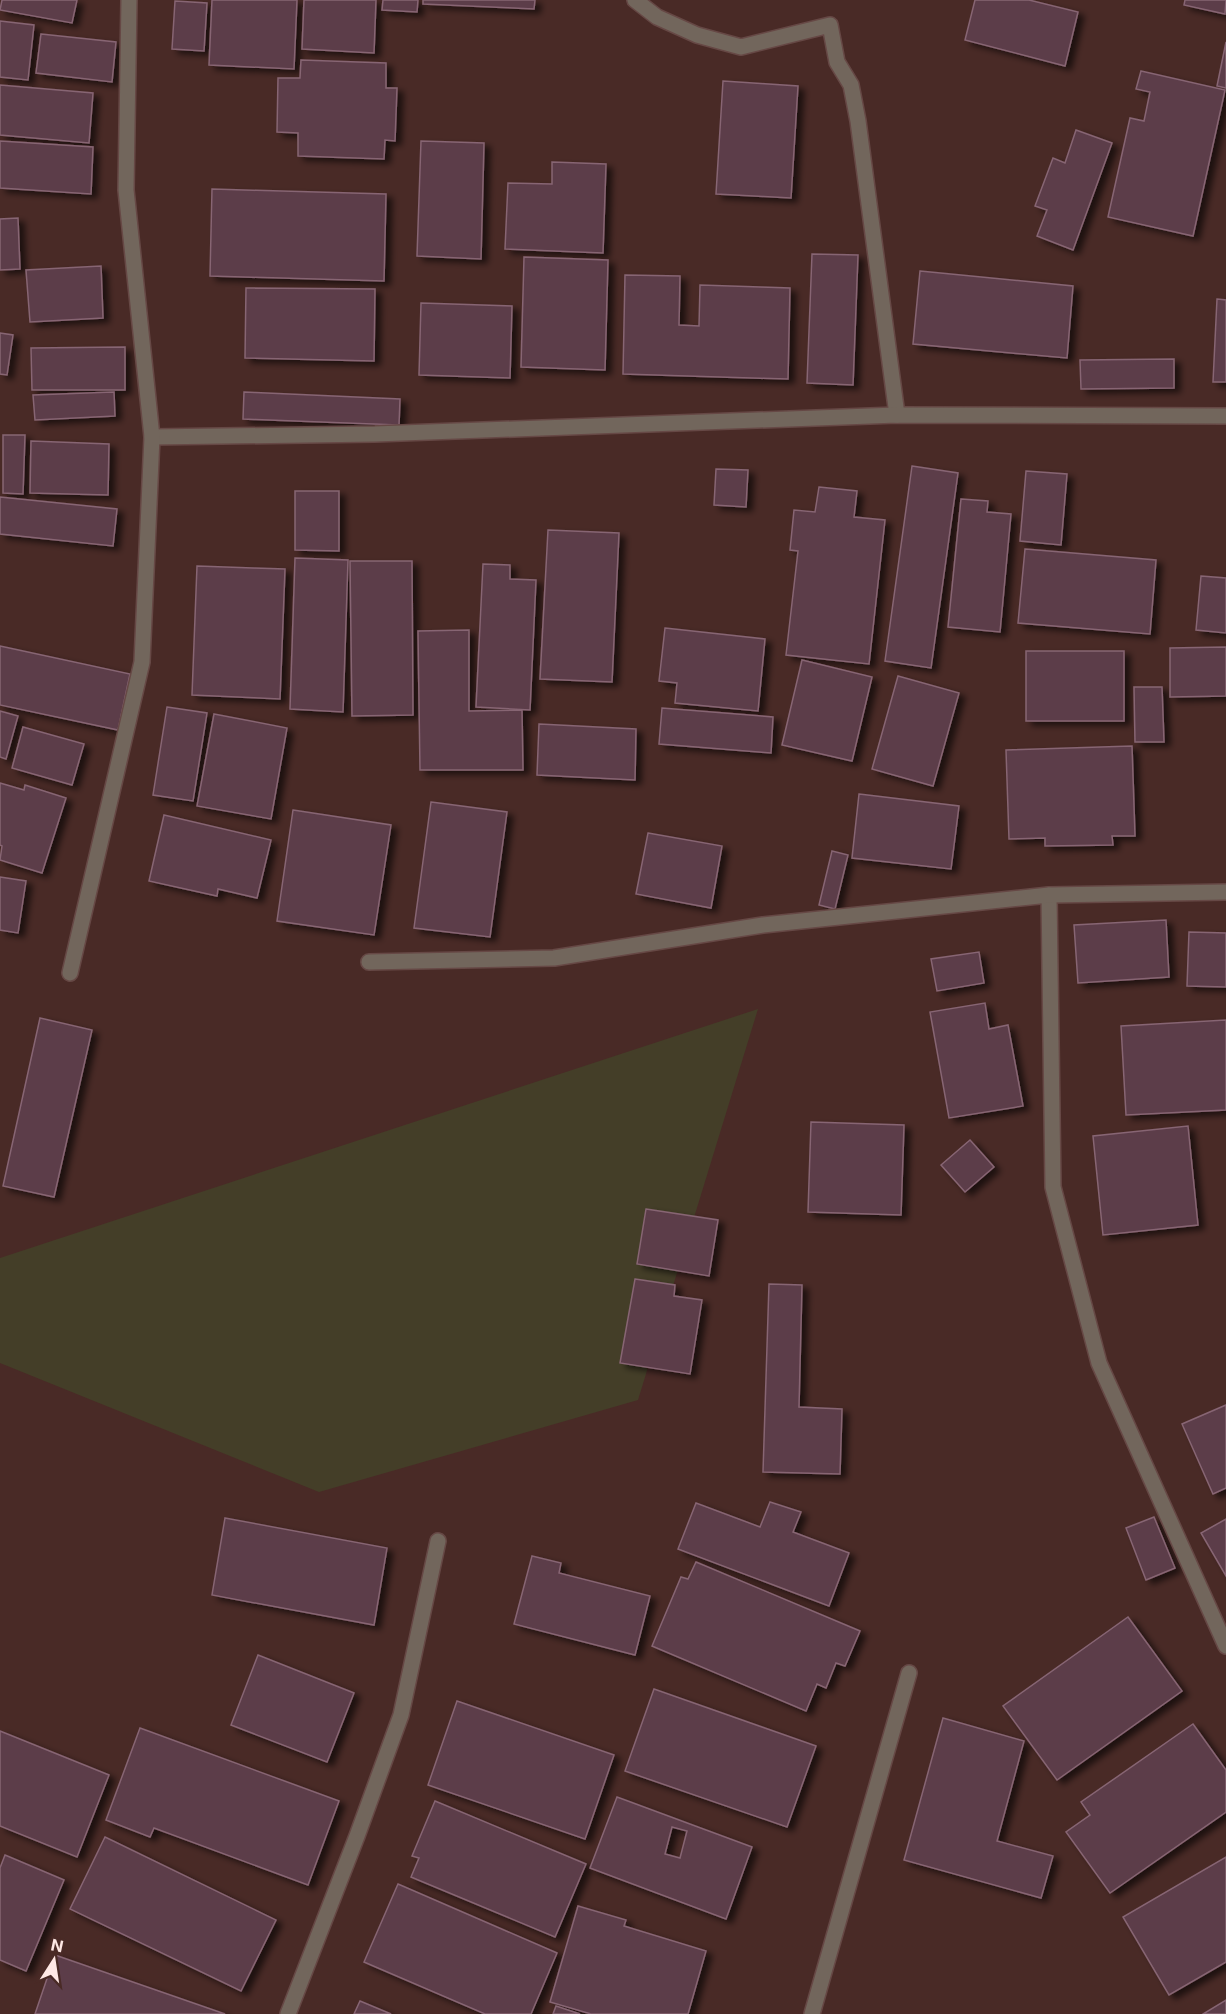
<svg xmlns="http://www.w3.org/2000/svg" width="1226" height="2014" font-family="Inter,sans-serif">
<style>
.green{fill:#443e28}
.building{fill:#5b3c49;stroke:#876573;stroke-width:1.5;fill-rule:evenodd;filter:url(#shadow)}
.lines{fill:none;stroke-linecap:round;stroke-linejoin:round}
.minor-casing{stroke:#664845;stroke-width:18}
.minor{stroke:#72665c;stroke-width:15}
</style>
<defs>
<filter id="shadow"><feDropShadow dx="6" dy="4" stdDeviation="3" flood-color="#0009"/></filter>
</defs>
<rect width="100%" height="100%" fill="#492a26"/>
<polygon class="green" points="758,1009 638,1400 319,1492 0,1363 0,1258"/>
<g class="building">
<polygon points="2,0 77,0 72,23 0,10"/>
<polygon points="212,0 297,0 294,69 209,65"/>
<polygon points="304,0 376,0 374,53 302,49"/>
<polygon points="383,0 418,0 417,12 382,10"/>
<polygon points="423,0 535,0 534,9 423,4"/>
<polygon points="975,0 1029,0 1078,12 1065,66 965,40"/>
<polygon points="1185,0 1226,0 1225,14 1184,5"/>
<polygon points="175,1 207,3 204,51 172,49"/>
<polygon points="0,21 34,25 28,80 0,77"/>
<polygon points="41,34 116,42 112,82 36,73"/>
<polygon points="1226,42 1226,88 1217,86"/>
<polygon points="301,60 386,63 386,88 397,88 395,141 385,140 384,159 298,156 298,133 277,132 278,78 300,78"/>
<polygon points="1141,71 1225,90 1193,236 1108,217 1130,118 1144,121 1150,92 1136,89"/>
<polygon points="723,81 798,86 791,198 716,194"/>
<polygon points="0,85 93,93 89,143 0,135"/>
<polygon points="1076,130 1112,143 1073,250 1037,236 1047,210 1035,206 1053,158 1065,163"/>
<polygon points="0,141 93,147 91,194 0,188"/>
<polygon points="421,141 484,143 481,259 417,256"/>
<polygon points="552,162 606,164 603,253 505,249 508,183 552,184"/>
<polygon points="212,189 386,194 384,281 210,276"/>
<polygon points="18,218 20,269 0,270 0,219"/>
<polygon points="812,254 858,255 853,385 807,383"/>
<polygon points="524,257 608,260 605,370 521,367"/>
<polygon points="101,266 103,318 30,322 26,270"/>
<polygon points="920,271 1073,286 1067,358 913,344"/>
<polygon points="625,275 680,276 679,325 699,326 700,285 790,288 788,379 623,374"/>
<polygon points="246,288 375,289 374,361 245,358"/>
<polygon points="1217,299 1226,300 1226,382 1213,382"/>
<polygon points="421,303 512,306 510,378 419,375"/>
<polygon points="0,333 13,335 7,375 0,374"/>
<polygon points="125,347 125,390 32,390 31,348"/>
<polygon points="1174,359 1174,388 1081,389 1080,360"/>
<polygon points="114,392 115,416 35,420 33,395"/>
<polygon points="244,392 400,399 399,425 243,419"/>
<polygon points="3,435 25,435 23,494 3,493"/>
<polygon points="31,441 109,444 108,495 30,493"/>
<polygon points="912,466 958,473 931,668 885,661"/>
<polygon points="716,469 748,470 746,507 714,505"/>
<polygon points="1026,471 1067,474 1061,545 1020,541"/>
<polygon points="819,487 857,491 854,517 885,520 869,664 786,655 798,551 790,550 794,510 815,512"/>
<polygon points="295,491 339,491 339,551 295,550"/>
<polygon points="0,497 117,509 113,546 0,534"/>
<polygon points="961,499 988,501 987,512 1011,514 1000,632 948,627"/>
<polygon points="548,530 619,533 612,682 540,679"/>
<polygon points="1025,549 1156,560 1150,634 1018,623"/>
<polygon points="295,558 348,560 343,712 290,709"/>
<polygon points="350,561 412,561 413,715 352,716"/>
<polygon points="483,564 510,565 510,579 536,580 530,710 476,707"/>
<polygon points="197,566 285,569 280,699 192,695"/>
<polygon points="1201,576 1226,578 1226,633 1196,630"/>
<polygon points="665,628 765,639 758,711 675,703 677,683 659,681"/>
<polygon points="469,630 469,711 522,710 523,770 420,770 418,631"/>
<polygon points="0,646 130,674 118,730 0,705"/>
<polygon points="1226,647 1226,696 1170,697 1170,648"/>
<rect x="1026" y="651" width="98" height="70"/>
<polygon points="802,660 872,677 852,761 782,745"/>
<polygon points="898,676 959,693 933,786 872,769"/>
<polygon points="1134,687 1162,687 1164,742 1135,742"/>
<polygon points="167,707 207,713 193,801 153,795"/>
<polygon points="662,708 773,717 771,753 659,744"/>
<polygon points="0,711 18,716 6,759 0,757"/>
<polygon points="214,714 287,728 271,819 197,806"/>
<polygon points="539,724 636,729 635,780 537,775"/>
<polygon points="23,727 84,744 72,785 12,768"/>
<polygon points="1132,746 1135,836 1112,836 1113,845 1045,846 1045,838 1009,839 1006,750"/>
<polygon points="0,783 24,790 25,785 66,798 42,873 0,860 2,846 0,845"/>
<polygon points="859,794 959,806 951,869 852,858"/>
<polygon points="431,802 507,812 490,937 414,928"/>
<polygon points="293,810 391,825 374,935 277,921"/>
<polygon points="164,815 271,840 257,898 218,889 217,896 149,881"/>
<polygon points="648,833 722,846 711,908 636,894"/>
<polygon points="832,851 848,855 835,909 819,905"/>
<polygon points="0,877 26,881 18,933 0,930"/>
<polygon points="1166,920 1169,977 1078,983 1074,925"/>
<polygon points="1189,932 1226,933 1226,987 1187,986"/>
<polygon points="979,952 984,983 937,991 931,959"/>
<polygon points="985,1003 989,1029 1008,1025 1023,1106 949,1118 930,1012"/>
<polygon points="40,1018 92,1030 54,1197 3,1186"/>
<polygon points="1226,1020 1226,1110 1126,1115 1121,1026"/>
<polygon points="811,1122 904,1125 901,1215 808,1212"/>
<polygon points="1188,1126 1198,1225 1103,1235 1093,1136"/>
<polygon points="970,1140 994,1167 965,1192 941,1165"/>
<polygon points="646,1209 718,1220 709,1276 637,1264"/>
<polygon points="635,1279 675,1285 674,1296 702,1300 690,1374 620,1363"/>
<polygon points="769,1284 802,1285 799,1407 842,1409 840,1474 763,1472"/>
<polygon points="1226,1405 1226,1488 1213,1494 1182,1424"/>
<polygon points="770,1502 801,1512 793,1532 849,1553 829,1606 678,1549 696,1503 760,1527"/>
<polygon points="1154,1517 1175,1568 1146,1580 1126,1528"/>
<polygon points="225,1518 387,1548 374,1625 212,1595"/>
<polygon points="1226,1519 1226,1576 1201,1533"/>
<polygon points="532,1556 561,1563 559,1573 650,1596 635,1655 514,1624"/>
<polygon points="696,1562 860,1631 845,1666 836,1663 826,1688 817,1684 806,1711 652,1646 681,1577 688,1579"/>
<polygon points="1128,1617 1182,1691 1057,1780 1003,1706"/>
<polygon points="258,1655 354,1693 327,1762 231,1725"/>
<polygon points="654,1689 816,1746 787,1827 625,1771"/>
<polygon points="457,1701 614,1755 585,1839 428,1785"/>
<polygon points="943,1718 1024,1741 997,1841 1053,1856 1041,1898 904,1860"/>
<polygon points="1193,1724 1226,1770 1226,1812 1110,1893 1066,1832 1090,1815 1081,1802"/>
<polygon points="140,1728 339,1801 308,1885 154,1828 150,1837 106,1820"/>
<polygon points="0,1731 109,1775 77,1857 0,1826"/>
<path d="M 617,1797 L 752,1847 L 726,1919 L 590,1868 ZM 672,1827 L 687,1831 L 680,1858 L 665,1854 Z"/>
<polygon points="435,1801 586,1864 555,1937 411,1877 419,1858 412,1856"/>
<polygon points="105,1837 276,1920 241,1991 70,1909"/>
<polygon points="5,1855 64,1880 26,1971 0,1960 0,1868"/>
<polygon points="1226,1857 1226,1962 1169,1995 1123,1917"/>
<polygon points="398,1884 557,1953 531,2014 485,2014 364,1962"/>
<polygon points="578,1906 626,1920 624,1926 706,1951 688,2014 591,2014 550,2002"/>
<polygon points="55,1955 225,2014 35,2014"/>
<polygon points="1226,2000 1226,2014 1203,2014"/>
<polygon points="360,2001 391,2014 354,2014"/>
<polygon points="556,2006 580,2014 553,2014"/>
</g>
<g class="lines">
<defs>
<g id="minor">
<polyline points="635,0 657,17 697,35 741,47 830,25 837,62 851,85 858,121 897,415"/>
<polyline points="152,437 375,434 897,415 1226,416"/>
<polyline points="1049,895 1053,1187 1099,1363 1226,1646"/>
<polyline points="369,962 554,958 763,925 1049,895 1226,892"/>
<polyline points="70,973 142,662 152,437 126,190 129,0"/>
<polyline points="288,2014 357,1836 401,1715 438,1541"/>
<polyline points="812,2014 909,1673"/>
</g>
</defs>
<use href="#minor" class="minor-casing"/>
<use href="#minor" class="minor"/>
</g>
<g transform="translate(54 1960) rotate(12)" stroke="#492a26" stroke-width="4.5" paint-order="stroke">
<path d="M0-4.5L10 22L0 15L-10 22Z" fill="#fee8e5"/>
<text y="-9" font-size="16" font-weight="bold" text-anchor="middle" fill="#fee8e5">N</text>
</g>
</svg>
